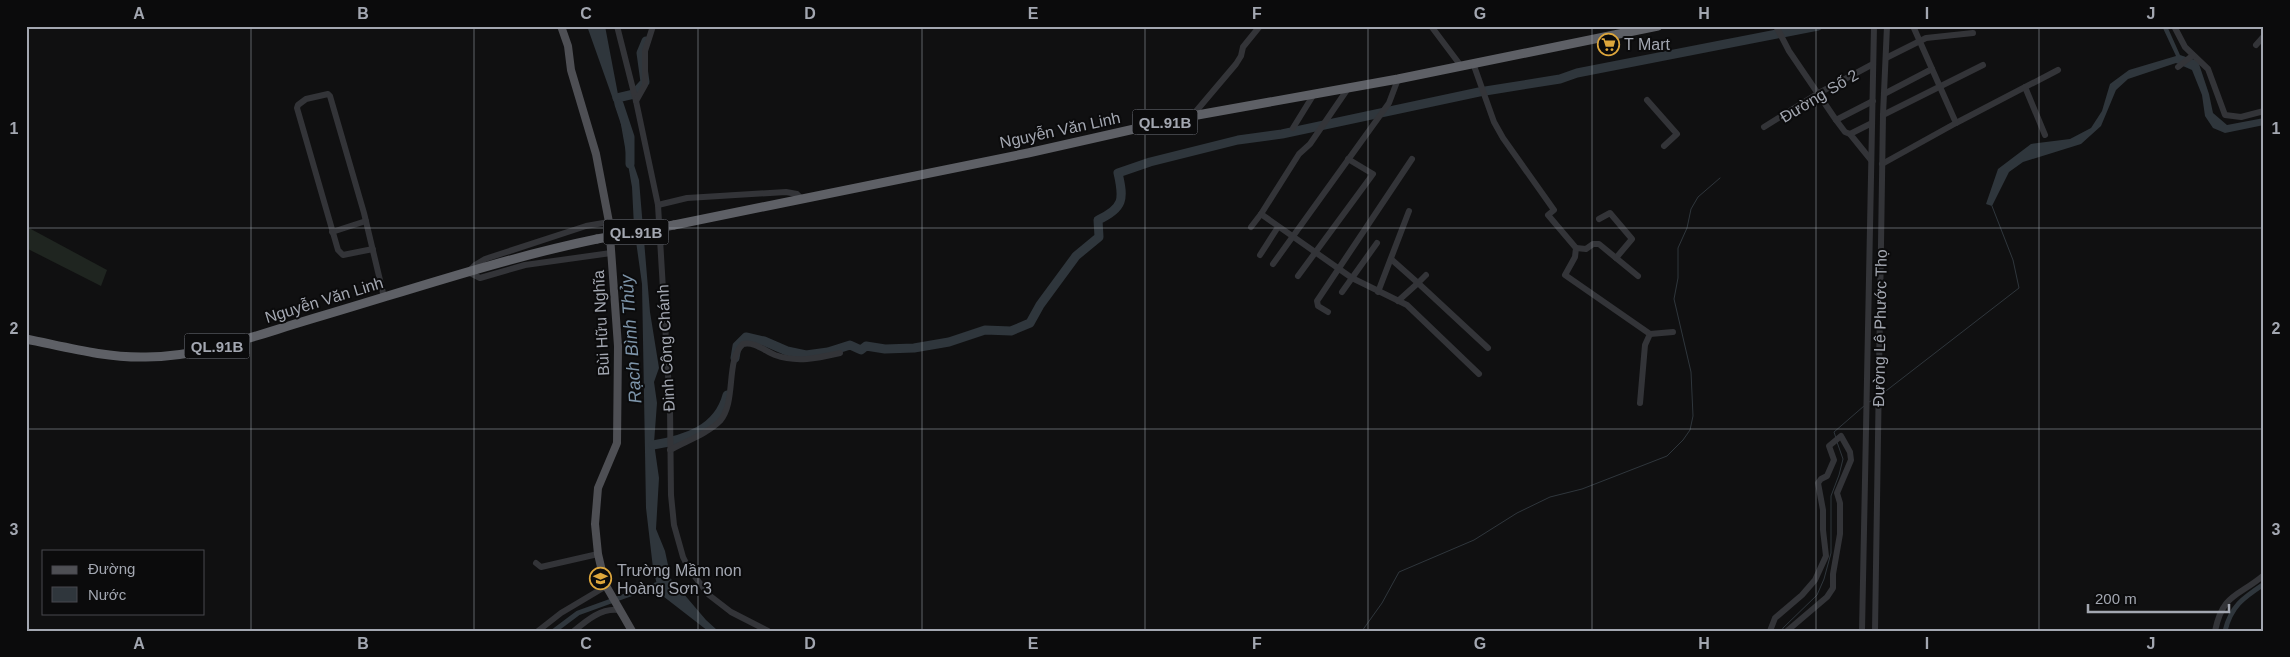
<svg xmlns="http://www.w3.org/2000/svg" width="2290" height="657" font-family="Helvetica,sans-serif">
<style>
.green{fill:#1f2520}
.water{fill:#2f363c}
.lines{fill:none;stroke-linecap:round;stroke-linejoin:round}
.stream{stroke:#2f363c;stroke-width:1}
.canal{stroke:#2f363c;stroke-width:5}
.river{stroke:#2f363c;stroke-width:9}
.minor{stroke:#333438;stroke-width:6}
.major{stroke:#4e4f54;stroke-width:8}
.highway{stroke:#5e6066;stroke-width:9}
.highway-bridge{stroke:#5e6066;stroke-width:9}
.grid{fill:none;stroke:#a3a7b1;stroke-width:1;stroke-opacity:0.55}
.labels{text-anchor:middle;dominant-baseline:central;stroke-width:4;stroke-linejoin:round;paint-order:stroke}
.shield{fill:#0b0b0c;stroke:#757880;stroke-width:1}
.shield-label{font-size:15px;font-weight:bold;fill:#a3a7b1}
.poi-label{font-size:16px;fill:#a3a7b1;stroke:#0b0b0c;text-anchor:start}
.street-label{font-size:16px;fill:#a3a7b1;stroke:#0b0b0c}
.water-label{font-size:18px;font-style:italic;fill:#7d94a9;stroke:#0b0b0c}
.neatline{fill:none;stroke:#a3a7b1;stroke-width:2}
.grid-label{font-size:16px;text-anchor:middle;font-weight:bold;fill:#a3a7b1}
</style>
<rect width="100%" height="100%" fill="#101011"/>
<polygon class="green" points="29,228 107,270 101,286 26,248 26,236"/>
<g class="water">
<polygon points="587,26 605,26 628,147 639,180 650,312 659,368 654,382 657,403 654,443 659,478 656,529 665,551 671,579 706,620 717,630 726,631 708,631 659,593 653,568 646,508 642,284 634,227 632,187 620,119"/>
<polygon points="2162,26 2167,26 2180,55 2198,61 2209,94 2213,113 2227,125 2264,118 2264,125 2225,133 2213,128 2205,116 2202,95 2192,70 2176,63 2128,79 2116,90 2101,126 2081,144 2023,162 2009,172 1992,206 1986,204 1998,169 2031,144 2070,139 2091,128 2102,111 2110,84 2129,70 2176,56"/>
</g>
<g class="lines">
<g class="stream">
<polyline points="1882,394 2019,288 2013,260 1992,206"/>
<polyline points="1869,402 1876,398"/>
<polyline points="1836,438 1834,432 1864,406"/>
<polyline points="1362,631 1382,603 1399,572 1474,540 1517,513 1550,497 1582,489 1667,456 1683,440 1690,430 1693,416 1691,372 1674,299 1678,278 1678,248 1687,228 1691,209 1698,197 1720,178"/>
<polyline points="1782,631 1783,628 1817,595 1824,579 1831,553 1831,496 1839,475 1843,459 1837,442"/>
</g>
<g class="canal">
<polyline points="554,631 578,613 658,584"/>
<path d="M 2225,631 C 2231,606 2243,598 2264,584"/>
</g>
<g class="river">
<polyline points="617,98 634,94 645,82 641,53 646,41"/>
<polyline points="619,104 630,137 630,164"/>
<path d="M 735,358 L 737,346 L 746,337 L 764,341 L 787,351 L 806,355 L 828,352 L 850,345 L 861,350 L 866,346 L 885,349 L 914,348 L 949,342 L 985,330 L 1011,331 L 1030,323 L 1040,305 L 1076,256 L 1099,237 L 1098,220 C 1124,208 1124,199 1118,173 L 1150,162 L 1238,140 L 1282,134 L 1479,92 L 1560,79 L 1577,73 L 1818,26"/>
<path d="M 653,445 C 684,440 718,430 727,395"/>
</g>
<g class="minor">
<polyline points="617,26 636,101 658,205 670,408 671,495 674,525 683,557 689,569 709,595 731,612 768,631"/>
<polyline points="1431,26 1461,66"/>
<polyline points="1776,26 1789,51 1836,120 1873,101"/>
<polyline points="2174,26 2185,47 2208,69 2225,115 2241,117 2264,111"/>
<polyline points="26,29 27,26"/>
<polyline points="2256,45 2264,36"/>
<polyline points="1886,58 1926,38 1973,33"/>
<polyline points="1473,63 1494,122 1503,138 1554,210 1548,215 1576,248 1575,257 1565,275 1650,334 1645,345 1640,403"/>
<polyline points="2178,67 2193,55"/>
<polyline points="1349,87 1310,144 1299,154 1261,214 1352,278 1407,305 1479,374"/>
<polyline points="2025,87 2045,135"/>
<polyline points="1884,94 1932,69"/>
<polyline points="1647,100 1677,134 1664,146"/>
<polyline points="636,101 645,85 645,51 653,26"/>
<polyline points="1883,115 1983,65"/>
<polyline points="1192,116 1236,64 1241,56 1243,47 1260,26"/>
<polyline points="1836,120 1845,132 1850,134"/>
<polyline points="1956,123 2058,70"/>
<polyline points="1764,127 1817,94 1873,64"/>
<polyline points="1293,128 1314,94"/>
<polyline points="1871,160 1850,134 1872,123"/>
<polyline points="1882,164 1956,123 1913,26"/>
<polyline points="658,205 687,198 786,192 797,194 801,198"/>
<polyline points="1599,219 1610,213 1632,239 1616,258"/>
<polyline points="609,222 586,226 485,259 475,265 468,272 480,278 525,265 611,253"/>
<polyline points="1251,227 1261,214"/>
<polyline points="332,232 366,221"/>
<polyline points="1576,248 1586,249 1593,244 1599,244 1638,276"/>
<polyline points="373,249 343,255 338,250 297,108 298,105 306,99 328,94 330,96 364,213 384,297"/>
<polyline points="1260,255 1278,227"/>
<polyline points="1391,259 1418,283 1426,275"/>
<polyline points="1273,264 1389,103 1398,79"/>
<polyline points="1298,276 1373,174 1348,159"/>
<polyline points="1342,292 1377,243"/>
<polyline points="1378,292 1409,211"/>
<polyline points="1398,301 1418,283 1488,348"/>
<polyline points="1328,312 1318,306 1317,301 1412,159"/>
<polyline points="1650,334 1673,332"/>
<path d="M 670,450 C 686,441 707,434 720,421 C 737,401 725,360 743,344 C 754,341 765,351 775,355 C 797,363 818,358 840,353"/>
<polyline points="536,563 541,567 598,554"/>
<polyline points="538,631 561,613 603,588 605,584"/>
<path d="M 574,631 C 586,621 601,608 618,610 L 622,615"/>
<polyline points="1770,631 1775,618 1802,595 1815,580 1826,556 1823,530 1823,510 1818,483 1821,479 1827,476 1834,460 1829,446 1841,436 1850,452 1851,460 1837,493 1840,503 1840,534 1833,574 1833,588 1827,597 1787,631"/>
<polyline points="1862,631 1874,26"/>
<polyline points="1875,631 1883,115 1887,26"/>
<path d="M 2215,631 C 2223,593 2238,597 2264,575"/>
</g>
<polyline class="major" points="561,26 568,46 571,70 596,154 609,222 618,346 617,443 598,488 595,524 598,554 605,584 632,631"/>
<g class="highway">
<polyline points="674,225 1028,153 1192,116 1398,79 1658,26"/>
<path d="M 26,339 C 66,347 105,358 146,357 C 201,357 257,335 308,320 C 404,292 500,259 597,239"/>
</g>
<polyline class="highway-bridge" points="597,239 674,225"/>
</g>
<path class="grid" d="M 251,26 L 251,631M 474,26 L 474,631M 698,26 L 698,631M 922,26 L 922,631M 1145,26 L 1145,631M 1368,26 L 1368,631M 1592,26 L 1592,631M 1816,26 L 1816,631M 2039,26 L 2039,631M 26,228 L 2264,228M 26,429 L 2264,429"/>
<defs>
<symbol id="supermarket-ring" viewBox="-11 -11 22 22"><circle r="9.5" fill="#0b0b0c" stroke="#dda63c" stroke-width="1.5"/><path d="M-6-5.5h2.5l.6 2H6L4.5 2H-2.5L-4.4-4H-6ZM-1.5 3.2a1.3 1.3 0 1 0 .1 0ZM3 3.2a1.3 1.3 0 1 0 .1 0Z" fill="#dda63c"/></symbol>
<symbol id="school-ring" viewBox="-11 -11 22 22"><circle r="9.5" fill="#0b0b0c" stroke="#dda63c" stroke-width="1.5"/><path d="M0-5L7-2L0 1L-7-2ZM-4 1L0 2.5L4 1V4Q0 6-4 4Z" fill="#dda63c"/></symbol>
</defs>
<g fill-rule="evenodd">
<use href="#supermarket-ring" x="1596" y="32" width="25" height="25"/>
<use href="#school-ring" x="588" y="566" width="25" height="25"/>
</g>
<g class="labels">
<g class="shield">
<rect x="1132.5" y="109.5" width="65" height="25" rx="4"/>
<rect x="603.5" y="219.5" width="65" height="25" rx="4"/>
<rect x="184.5" y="333.5" width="65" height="25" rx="4"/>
</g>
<g class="shield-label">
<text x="1165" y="122">QL.91B</text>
<text x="636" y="232">QL.91B</text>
<text x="217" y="346">QL.91B</text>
</g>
<g class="poi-label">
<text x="1624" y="44">T Mart</text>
<text x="617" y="570">Trường Mầm non<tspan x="617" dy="18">Hoàng Sơn 3</tspan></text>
</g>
<g class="street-label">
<text transform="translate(1819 96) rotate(-31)">Đường Số 2</text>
<text transform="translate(1060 130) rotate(-12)">Nguyễn Văn Linh</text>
<text transform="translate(324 300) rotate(-17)">Nguyễn Văn Linh</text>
<text transform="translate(601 323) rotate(-93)">Bùi Hữu Nghĩa</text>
<text transform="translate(1880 328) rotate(-89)">Đường Lê Phước Thọ</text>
<text transform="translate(666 348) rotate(-93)">Đinh Công Chánh</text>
</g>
<g class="water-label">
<text transform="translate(631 339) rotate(-94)">Rạch Bình Thủy</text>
</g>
</g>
<rect width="2290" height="657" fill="none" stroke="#0b0b0c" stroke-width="55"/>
<rect x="42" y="550" width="162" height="65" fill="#0b0b0c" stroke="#48494e"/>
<rect x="52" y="566" width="25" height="8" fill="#4e4f54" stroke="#48494e"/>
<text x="88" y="574" font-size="15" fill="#a3a7b1">Đường</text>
<rect x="52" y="587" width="25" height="15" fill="#2f363c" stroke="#48494e"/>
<text x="88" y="600" font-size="15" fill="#a3a7b1">Nước</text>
<path d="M2088 604v8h141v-8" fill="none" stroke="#a3a7b1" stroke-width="2.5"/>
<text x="2095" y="604" font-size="15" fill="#a3a7b1" stroke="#0b0b0c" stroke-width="4" paint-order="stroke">200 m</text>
<rect x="28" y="28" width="2234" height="602" class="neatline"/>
<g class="grid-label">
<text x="139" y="19">A</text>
<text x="363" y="19">B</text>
<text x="586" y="19">C</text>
<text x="810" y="19">D</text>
<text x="1033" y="19">E</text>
<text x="1257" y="19">F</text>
<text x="1480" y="19">G</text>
<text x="1704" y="19">H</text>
<text x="1927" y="19">I</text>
<text x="2151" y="19">J</text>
<text x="14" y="134">1</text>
<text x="2276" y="134">1</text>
<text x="14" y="334">2</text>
<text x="2276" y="334">2</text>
<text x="14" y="535">3</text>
<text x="2276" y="535">3</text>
<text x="139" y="649">A</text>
<text x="363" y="649">B</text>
<text x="586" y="649">C</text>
<text x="810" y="649">D</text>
<text x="1033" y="649">E</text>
<text x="1257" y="649">F</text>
<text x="1480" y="649">G</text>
<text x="1704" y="649">H</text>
<text x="1927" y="649">I</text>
<text x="2151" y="649">J</text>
</g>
</svg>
